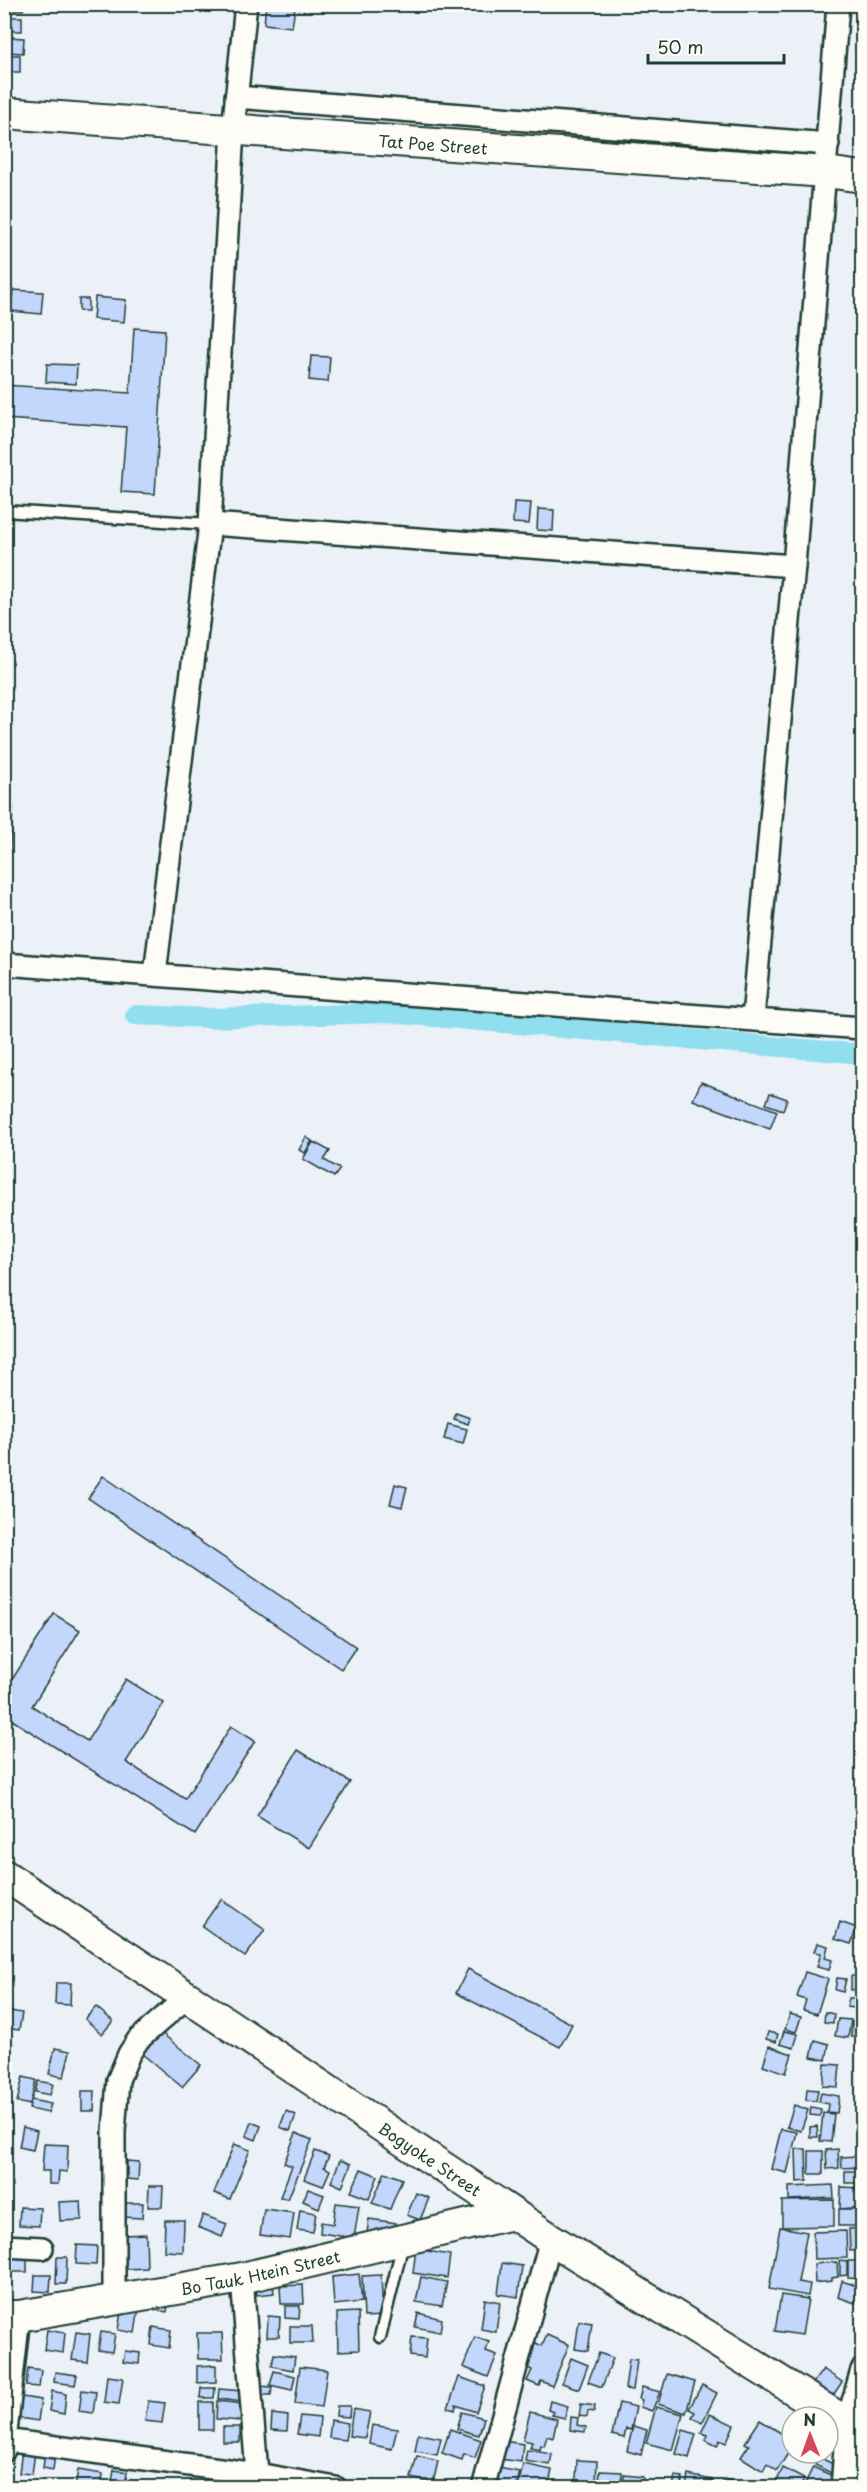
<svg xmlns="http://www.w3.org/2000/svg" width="867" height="2492" font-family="'Playpen Sans',sans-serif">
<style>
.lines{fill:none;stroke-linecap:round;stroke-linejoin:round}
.canal{stroke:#90deee;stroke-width:20}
.building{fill:#c3d7fc;stroke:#1f3d34;stroke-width:1.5}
.lane-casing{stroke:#1f3d34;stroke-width:15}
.street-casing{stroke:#1f3d34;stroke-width:26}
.secondary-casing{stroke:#1f3d34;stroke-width:34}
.lane{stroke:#fdfcf7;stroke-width:10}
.street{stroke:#fdfcf7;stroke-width:21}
.secondary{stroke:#fdfcf7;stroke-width:30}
.labels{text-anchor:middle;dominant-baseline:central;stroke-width:5;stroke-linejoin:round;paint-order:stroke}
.street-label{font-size:16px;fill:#1f3d34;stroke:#fdfcf7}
</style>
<rect width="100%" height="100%" fill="#ecf1f8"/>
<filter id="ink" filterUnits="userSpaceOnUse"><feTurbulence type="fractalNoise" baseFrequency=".0167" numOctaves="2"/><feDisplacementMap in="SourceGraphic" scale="12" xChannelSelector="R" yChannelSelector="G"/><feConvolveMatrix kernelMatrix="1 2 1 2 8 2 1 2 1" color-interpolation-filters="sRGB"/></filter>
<g filter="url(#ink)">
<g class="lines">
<polyline class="canal" points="135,1015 212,1018 389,1013 862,1054"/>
</g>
<g class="building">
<polygon points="4,4 24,4 23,10 4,10"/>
<polygon points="266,5 295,8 292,27 264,24"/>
<polygon points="6,17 22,17 22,31 6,31 7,39 4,39"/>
<polygon points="7,37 24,38 23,53 6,52"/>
<polygon points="4,55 20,55 20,72 5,72"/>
<polygon points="13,290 43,292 41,314 11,311"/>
<polygon points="95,297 126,300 124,322 93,319"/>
<rect x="79" y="299" width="9" height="12"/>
<polygon points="134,328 165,330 155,494 121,492 126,427 4,419 4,385 130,393"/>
<polygon points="311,356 330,357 328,382 309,380"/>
<polygon points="47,364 77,365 76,384 46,382"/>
<polygon points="514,502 531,503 529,524 513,523"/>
<polygon points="538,509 554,510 553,531 537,530"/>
<polygon points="4,805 13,806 8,873 4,873"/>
<polygon points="701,1082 777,1111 770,1129 693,1100"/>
<polygon points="770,1093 787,1099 783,1110 766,1104"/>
<polygon points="306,1137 312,1141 305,1153 299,1150"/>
<polygon points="313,1142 330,1151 324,1160 340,1169 334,1177 303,1159"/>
<polygon points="456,1413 470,1418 468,1424 454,1419"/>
<polygon points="448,1424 467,1429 463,1444 444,1439"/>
<polygon points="103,1476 356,1647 341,1669 88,1498"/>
<polygon points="395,1484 407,1487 402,1507 390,1504"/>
<polygon points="54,1614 80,1630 32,1706 87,1741 126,1679 164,1703 126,1762 185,1799 231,1726 255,1741 195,1835 4,1715 4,1692"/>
<polygon points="298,1750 350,1782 309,1848 257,1816"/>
<polygon points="221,1899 265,1930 245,1957 202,1926"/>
<polygon points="840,1922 857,1928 851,1944 835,1939"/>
<polygon points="817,1943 828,1946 825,1958 832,1960 829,1970 817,1967 821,1953 814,1952"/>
<polygon points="468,1969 572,2024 560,2047 456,1993"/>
<polygon points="805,1972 828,1979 817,2014 803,2010 806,2000 797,1997"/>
<polygon points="851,1976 862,1976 862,1989 851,1990"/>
<polygon points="837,1978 846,1979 843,1992 835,1990"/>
<polygon points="56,1983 71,1983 70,2005 55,2004"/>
<polygon points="849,1998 856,1998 855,2008 847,2007"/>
<polygon points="96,2007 113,2021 102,2034 85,2019"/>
<polygon points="4,2010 22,2013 19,2030 4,2028"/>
<polygon points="825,2012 834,2014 833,2023 824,2022"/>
<polygon points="790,2014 801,2017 796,2032 785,2029"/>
<polygon points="838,2019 851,2020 848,2038 835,2036"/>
<polygon points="852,2022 862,2022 862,2037 851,2037"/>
<polygon points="159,2031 201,2065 182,2087 141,2053"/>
<polygon points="784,2031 798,2034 794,2048 780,2044"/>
<polygon points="768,2032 778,2034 776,2042 766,2039"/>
<polygon points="815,2040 829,2044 826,2060 811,2057"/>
<polygon points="769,2046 792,2054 786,2073 763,2065"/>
<polygon points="55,2048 70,2051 64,2077 49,2074"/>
<polygon points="825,2064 840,2065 838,2087 823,2086"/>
<polygon points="4,2075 11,2076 7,2109 4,2109"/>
<polygon points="23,2077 36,2080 30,2105 17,2102"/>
<polygon points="38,2081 53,2084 50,2095 35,2092"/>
<polygon points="807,2089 818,2090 816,2101 806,2100"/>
<polygon points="82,2091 95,2091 94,2111 82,2111"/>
<polygon points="821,2093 839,2096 837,2113 827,2112 828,2104 819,2102"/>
<polygon points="31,2100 51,2104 48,2113 29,2109"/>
<polygon points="794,2105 808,2110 801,2131 787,2127"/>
<polygon points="811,2107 821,2109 820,2116 810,2115"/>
<polygon points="286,2111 296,2115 290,2131 280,2127"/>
<polygon points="823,2113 834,2114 831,2142 820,2141"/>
<polygon points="251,2122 261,2126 256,2140 246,2136"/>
<polygon points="817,2126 818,2137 810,2137 810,2127"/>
<polygon points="23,2127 37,2131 33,2150 19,2147"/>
<polygon points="781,2129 797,2132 787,2173 771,2169"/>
<polygon points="296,2133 312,2140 288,2199 280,2197 292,2166 284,2163"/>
<polygon points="44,2144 68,2145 67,2172 59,2171 58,2184 49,2184 49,2171 42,2171"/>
<polygon points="234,2144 250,2150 230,2199 214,2193"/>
<polygon points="796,2149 806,2149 807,2181 797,2182"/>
<polygon points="838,2149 839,2168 827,2169 826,2150"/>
<polygon points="315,2151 329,2156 324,2167 330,2170 323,2186 304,2179"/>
<rect x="809" y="2151" width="14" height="23"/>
<polygon points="858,2156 859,2167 842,2168 841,2157"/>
<polygon points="340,2160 351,2164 342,2187 331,2182"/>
<polygon points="127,2161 139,2162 138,2180 127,2179"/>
<polygon points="361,2169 378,2176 369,2199 351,2192"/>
<rect x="845" y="2171" width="17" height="12"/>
<polygon points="385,2172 402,2179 390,2209 372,2203"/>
<polygon points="833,2185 834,2198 789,2200 789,2187"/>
<polygon points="149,2186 163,2186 162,2207 148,2207"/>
<polygon points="841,2187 862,2188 862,2207 840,2209"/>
<polygon points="308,2189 324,2195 319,2208 303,2201"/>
<polygon points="416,2193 429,2198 420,2220 407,2215"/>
<polygon points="834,2200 834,2226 782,2227 782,2201"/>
<polygon points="81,2201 82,2220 60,2221 59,2202"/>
<polygon points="124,2203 143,2203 142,2218 123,2217"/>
<polygon points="336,2203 359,2206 354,2238 320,2233 321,2222 333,2224"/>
<polygon points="20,2207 40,2208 39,2226 19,2225"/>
<polygon points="264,2209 294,2213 290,2239 260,2235"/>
<polygon points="839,2209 857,2209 858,2226 839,2226"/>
<polygon points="300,2210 316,2213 313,2232 297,2230"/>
<polygon points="203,2215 227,2224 222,2237 198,2227"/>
<polygon points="369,2219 396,2223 394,2237 367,2233"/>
<polygon points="165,2220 184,2220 183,2252 164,2251"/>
<polygon points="780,2227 807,2232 798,2282 810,2284 808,2296 769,2289"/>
<polygon points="862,2228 862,2250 850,2251 849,2229"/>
<polygon points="846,2231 847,2258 814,2259 813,2232"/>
<polygon points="146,2234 147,2268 126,2269 125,2235"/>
<polygon points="77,2245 97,2246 96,2265 76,2264"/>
<polygon points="416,2249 450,2255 447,2278 413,2273"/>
<rect x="9" y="2257" width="18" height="15"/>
<polygon points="57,2257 67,2257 66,2284 56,2284"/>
<polygon points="840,2261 847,2262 847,2275 840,2276"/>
<polygon points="848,2261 862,2261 862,2279 848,2278"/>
<polygon points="837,2262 838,2277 832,2278 832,2281 815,2283 814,2264"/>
<polygon points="502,2263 522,2266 518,2297 498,2294"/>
<polygon points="359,2274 362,2302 334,2305 332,2277"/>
<polygon points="35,2275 51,2275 50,2292 34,2291"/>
<polygon points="381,2275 383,2316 364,2317 362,2276"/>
<polygon points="272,2276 274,2293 257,2295 255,2278"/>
<polygon points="421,2277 447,2282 442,2306 416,2302"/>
<polygon points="842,2281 860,2287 855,2303 838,2297"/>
<polygon points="303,2285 304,2304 281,2304 280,2286"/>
<polygon points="781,2295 808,2299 802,2335 775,2331"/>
<polygon points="151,2297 169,2299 167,2312 149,2309"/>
<polygon points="485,2299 500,2302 496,2332 481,2329"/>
<polygon points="122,2306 139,2308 135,2333 118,2330"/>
<polygon points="285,2306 300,2306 299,2319 285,2318"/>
<polygon points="358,2312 359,2350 338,2351 337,2313"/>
<polygon points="418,2313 442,2319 440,2332 415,2327"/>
<polygon points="268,2316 280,2317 279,2337 267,2337"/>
<polygon points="579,2321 592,2323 588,2351 575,2349"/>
<polygon points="290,2326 312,2326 313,2343 290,2343"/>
<polygon points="153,2327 171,2330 169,2348 151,2345"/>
<polygon points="47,2330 65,2333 63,2353 44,2350"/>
<polygon points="76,2332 90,2334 87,2362 72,2360"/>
<polygon points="101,2332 115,2334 112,2352 98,2350"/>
<polygon points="197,2333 222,2333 223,2359 198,2359"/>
<polygon points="547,2335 569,2345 552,2386 541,2381 539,2386 527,2381 532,2370 524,2366 534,2342 542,2346"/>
<polygon points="412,2337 427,2338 425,2358 410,2356"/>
<polygon points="475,2337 489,2342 486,2351 497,2355 488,2377 463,2367"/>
<polygon points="125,2351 140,2353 139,2364 123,2362"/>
<polygon points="599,2353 613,2358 602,2387 588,2382"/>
<polygon points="274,2354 295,2357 293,2370 272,2366"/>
<polygon points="571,2358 588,2365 579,2389 562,2383"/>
<polygon points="629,2359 637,2360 633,2390 625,2389"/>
<polygon points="216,2365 216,2382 197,2383 197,2366"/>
<polygon points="300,2367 327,2370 322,2407 295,2404"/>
<polygon points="28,2368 41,2370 39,2387 26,2386"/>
<polygon points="823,2369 842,2382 832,2397 813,2383"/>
<polygon points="274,2371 295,2376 292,2390 270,2385"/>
<polygon points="55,2372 77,2375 75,2385 54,2382"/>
<polygon points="667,2374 695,2382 686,2413 658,2404"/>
<polygon points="107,2376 123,2378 119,2404 104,2402"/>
<polygon points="459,2377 485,2386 476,2412 456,2405 455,2410 448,2408"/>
<polygon points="702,2385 717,2393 702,2423 692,2417 695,2412 689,2409"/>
<polygon points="260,2386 272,2387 271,2395 259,2395"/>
<polygon points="642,2387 660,2392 652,2411 640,2407 642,2400 639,2399"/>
<polygon points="201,2388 215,2388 214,2398 200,2398"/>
<polygon points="219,2389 243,2391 243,2402 218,2399"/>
<polygon points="82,2390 96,2392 93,2413 79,2411"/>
<polygon points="52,2391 66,2394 64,2414 49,2411"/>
<polygon points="22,2397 41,2400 38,2421 19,2418"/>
<polygon points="148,2401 165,2403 162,2423 145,2421"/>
<polygon points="217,2401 243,2404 241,2421 216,2419"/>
<polygon points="550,2401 568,2406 565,2418 552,2415 553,2412 548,2410"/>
<rect x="199" y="2402" width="14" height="28"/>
<polygon points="619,2403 636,2407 631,2430 626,2429 624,2438 612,2435"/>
<polygon points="581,2404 595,2406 594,2412 588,2411 587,2417 579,2416"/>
<polygon points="337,2406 350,2406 349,2417 336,2416"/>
<polygon points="656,2407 683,2414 673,2450 646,2443"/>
<polygon points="353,2409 370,2412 365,2438 349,2436"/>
<polygon points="462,2412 484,2418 479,2435 457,2429"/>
<polygon points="530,2412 557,2419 553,2438 547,2436 544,2446 541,2445 540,2450 530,2448 532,2442 523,2440"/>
<polygon points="272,2414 288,2416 287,2431 271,2430"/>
<polygon points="710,2414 734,2425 726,2443 720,2440 717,2446 705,2440 707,2435 701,2433"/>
<polygon points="300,2416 320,2418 318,2437 297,2434"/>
<polygon points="571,2417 578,2418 577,2425 586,2427 585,2432 570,2430"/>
<polygon points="331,2420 348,2423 345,2440 329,2438"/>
<polygon points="760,2420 792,2440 792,2447 777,2471 767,2464 763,2471 741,2457 749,2445 745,2443"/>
<polygon points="372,2425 397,2429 392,2449 369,2444"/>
<polygon points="633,2426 647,2430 641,2455 627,2451"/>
<rect x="223" y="2427" width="17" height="15"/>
<polygon points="450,2429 481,2440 475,2458 464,2454 462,2460 442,2453"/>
<polygon points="683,2430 696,2434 689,2458 676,2454"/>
<polygon points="418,2434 441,2438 437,2455 415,2451"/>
<polygon points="503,2441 523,2444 521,2462 500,2459"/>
<polygon points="22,2450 35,2452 32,2474 19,2473"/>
<polygon points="527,2450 552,2454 550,2465 525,2461"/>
<polygon points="45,2452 55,2454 53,2470 43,2468"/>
<polygon points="417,2456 438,2461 433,2483 411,2478"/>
<polygon points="819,2457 841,2468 837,2476 815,2465"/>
<polygon points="577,2460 597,2461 596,2482 576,2480"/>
<polygon points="523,2464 552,2470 548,2488 518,2488"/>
<polygon points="493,2467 520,2472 516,2488 489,2488"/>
<polygon points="813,2467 835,2477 830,2488 803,2488"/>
<polygon points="783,2468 804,2479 800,2488 779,2488 775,2485"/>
<polygon points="78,2470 103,2474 101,2488 75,2488"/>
<polygon points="114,2470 127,2472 125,2488 111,2488"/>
<polygon points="600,2471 622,2472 621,2488 598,2488"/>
<polygon points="224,2475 238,2478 236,2488 221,2488"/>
<polygon points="624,2475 643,2477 643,2488 623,2488"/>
<polygon points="688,2475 713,2480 712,2488 673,2488 675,2476 683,2477 681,2485 686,2486"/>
<polygon points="724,2479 742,2484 741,2488 721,2488"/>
</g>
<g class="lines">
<defs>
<g id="lane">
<polyline points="4,511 210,524"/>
<polyline points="380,2337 403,2243"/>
</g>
<g id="street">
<polyline points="236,97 828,144"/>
<polyline points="210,524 794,566"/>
<polyline points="4,964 862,1028"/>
<polyline points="155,974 210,524 233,130 246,4"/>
<polyline points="753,1018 794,566 838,4"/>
<polyline points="4,2246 42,2248"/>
<polyline points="242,2278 257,2474"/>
<polyline points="114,2300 114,2132 118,2080 129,2054 138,2040 188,1996"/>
<polyline points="4,2440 257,2474 336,2488"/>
<polyline points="4,2450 19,2316"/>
<polyline points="483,2488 551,2239"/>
<polyline points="842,2488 847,2422 862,2370"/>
</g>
<g id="secondary">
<path id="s1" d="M 4,113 L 826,172 L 862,177"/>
<path id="s2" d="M 4,1875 L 551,2239 L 862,2432"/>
<path id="s3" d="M 4,2316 L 19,2316 L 242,2278 L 512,2214"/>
</g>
</defs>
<use href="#lane" class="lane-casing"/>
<use href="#street" class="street-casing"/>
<use href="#secondary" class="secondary-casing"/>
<use href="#lane" class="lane"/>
<use href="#street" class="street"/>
<use href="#secondary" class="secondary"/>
</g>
</g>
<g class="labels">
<g class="street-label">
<text stroke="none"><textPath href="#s1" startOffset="430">Tat Poe Street</textPath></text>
<text stroke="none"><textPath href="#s2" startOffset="512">Bogyoke Street</textPath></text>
<text stroke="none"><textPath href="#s3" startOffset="260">Bo Tauk Htein Street</textPath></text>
</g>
</g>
<rect width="867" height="2492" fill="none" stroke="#fdfcf7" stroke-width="24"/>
<rect x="12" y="12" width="843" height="2468" fill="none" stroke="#1f3d34" stroke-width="2" filter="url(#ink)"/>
<g transform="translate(810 2435) rotate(359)"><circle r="28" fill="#fdfcf7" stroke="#a4b0a9" stroke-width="1.5"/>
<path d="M0-4.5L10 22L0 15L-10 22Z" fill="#d1495b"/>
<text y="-9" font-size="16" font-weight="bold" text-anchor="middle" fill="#1f3d34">N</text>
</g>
<path d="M648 54v9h136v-9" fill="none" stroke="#1f3d34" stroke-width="3"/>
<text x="657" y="54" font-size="18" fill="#1f3d34" stroke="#fdfcf7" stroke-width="4.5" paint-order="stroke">50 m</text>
</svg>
